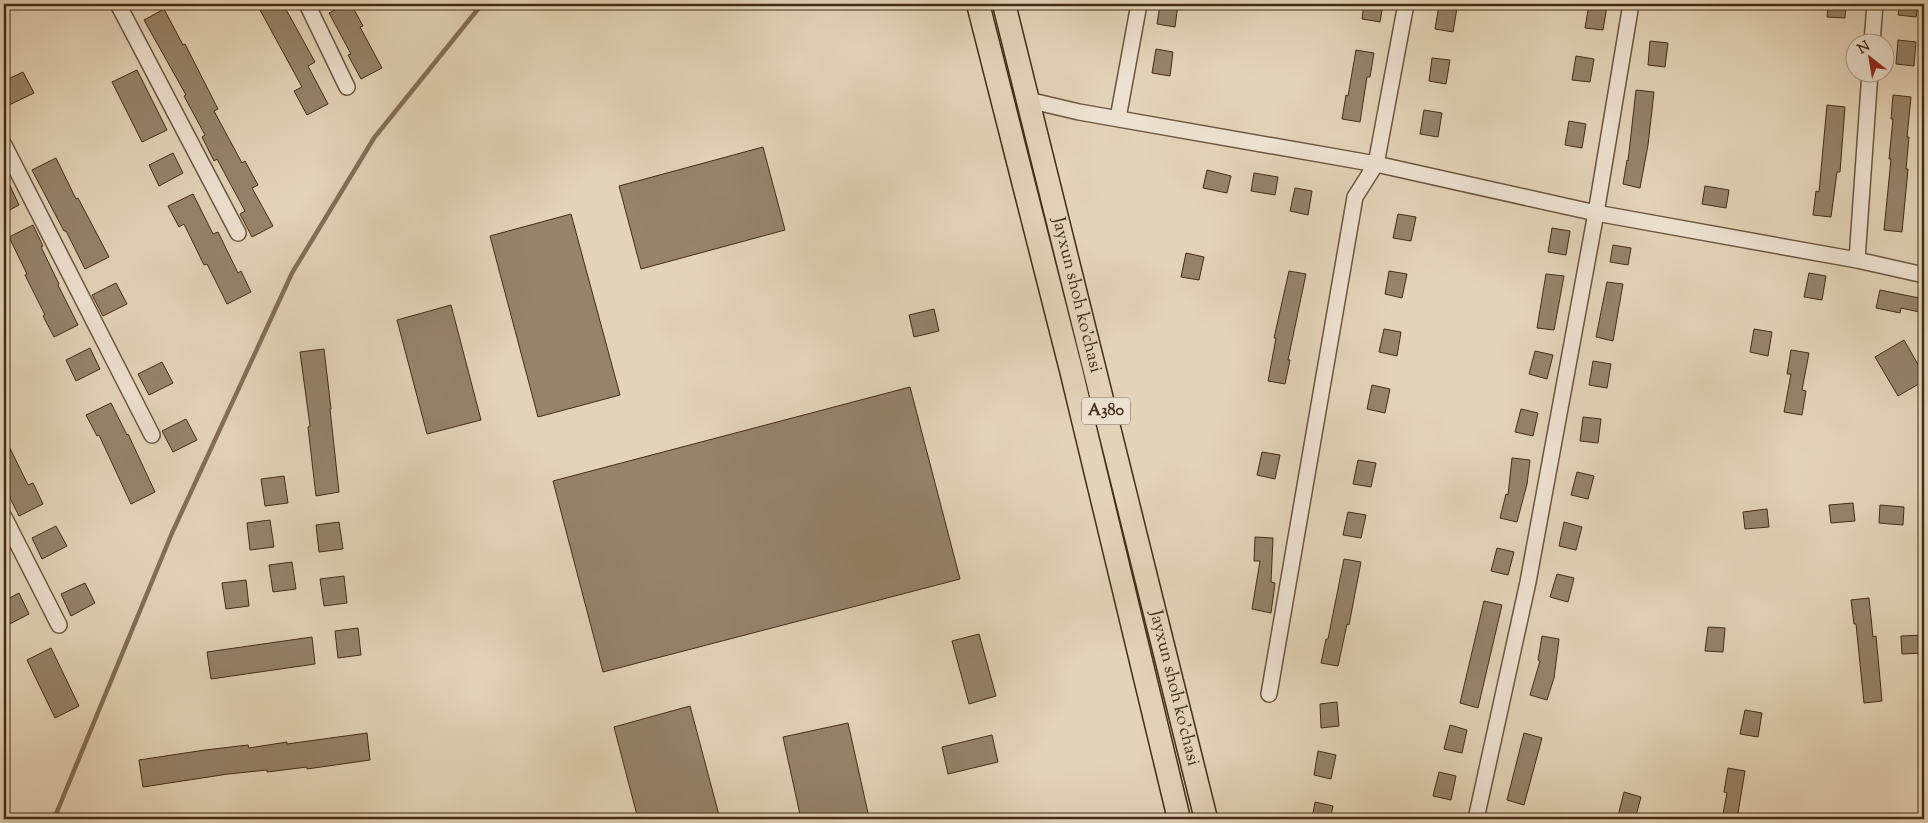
<svg xmlns="http://www.w3.org/2000/svg" width="1928" height="823" font-family="'Sorts Mill Goudy',serif">
<style>
.lines{fill:none;stroke-linecap:round;stroke-linejoin:round}
.stream{stroke:#836e57;stroke-width:4.5}
.building{fill:#96836b;stroke:#432c17}
.minor-casing{stroke:#6b563f;stroke-width:18}
.highway-casing{stroke:#432c17;stroke-width:25}
.minor{stroke:#ede2d1;stroke-width:15}
.highway{stroke:#e3d3b8;stroke-width:22}
.labels{text-anchor:middle;dominant-baseline:central;stroke-width:4;stroke-linejoin:round;paint-order:stroke}
.shield{fill:#ede2d1;stroke:#76634f;stroke-width:1}
.shield-label{font-size:16px;font-weight:bold;fill:#432c17}
.street-label{font-size:18px;fill:#432c17;stroke:#ede2d1}
</style>
<rect width="100%" height="100%" fill="#e3d3b8"/>
<filter id="stains"><feTurbulence type="fractalNoise" baseFrequency=".004" numOctaves="4"/><feColorMatrix values="0 0 0 0 .2 0 0 0 0 .09 0 0 0 0 .02 0 0 0 .5 -.17"/></filter>
<radialGradient id="worn" r=".72"><stop offset=".6" stop-color="#630" stop-opacity="0"/><stop offset="1" stop-color="#630" stop-opacity=".3"/></radialGradient>
<g class="lines">
<polyline class="stream" points="54,819 172,533 292,273 374,138 482,4"/>
</g>
<g class="building">
<polygon points="272,4 283,4 315,62 308,66 328,104 307,115 294,91 302,87 260,10"/>
<polygon points="347,4 351,4 363,26 360,27 382,68 361,79 348,55 351,54 329,13"/>
<polygon points="1160,4 1178,4 1175,27 1157,24"/>
<polygon points="1364,4 1383,4 1380,22 1362,19"/>
<polygon points="1589,4 1607,6 1603,30 1585,28"/>
<polygon points="1828,4 1846,4 1845,18 1827,17"/>
<polygon points="1900,4 1918,4 1916,17 1898,15"/>
<polygon points="1439,5 1457,8 1453,32 1435,29"/>
<polygon points="164,9 183,45 185,44 218,109 214,111 242,163 245,161 258,185 252,188 273,226 252,237 240,214 245,211 217,159 214,161 202,137 205,135 184,96 186,95 144,20"/>
<polygon points="1898,40 1916,42 1914,66 1896,64"/>
<polygon points="1650,41 1668,43 1665,67 1648,65"/>
<polygon points="1156,49 1173,52 1170,76 1152,73"/>
<polygon points="1356,50 1374,53 1370,77 1367,77 1360,122 1342,119 1346,95 1348,96"/>
<polygon points="1576,56 1594,59 1590,82 1572,80"/>
<polygon points="1432,58 1450,60 1446,84 1429,81"/>
<polygon points="137,70 167,130 142,142 112,82"/>
<polygon points="23,72 34,93 9,105 4,94 4,81"/>
<polygon points="1636,90 1654,92 1648,145 1640,188 1623,184 1627,160 1628,161"/>
<polygon points="1893,95 1911,97 1907,137 1909,137 1906,169 1908,169 1902,232 1884,230 1891,159 1889,159 1893,119 1891,119"/>
<polygon points="1827,105 1845,107 1840,172 1837,172 1831,217 1813,215 1816,191 1819,192"/>
<polygon points="1424,110 1442,113 1438,137 1420,134"/>
<polygon points="1569,121 1586,124 1582,148 1565,145"/>
<polygon points="763,147 785,230 641,269 619,186"/>
<polygon points="173,153 183,173 159,186 149,165"/>
<polygon points="56,158 76,199 78,198 109,257 85,269 66,231 64,231 32,170"/>
<polygon points="1207,170 1231,176 1227,193 1203,188"/>
<polygon points="4,173 19,205 4,213"/>
<polygon points="1254,173 1278,177 1275,195 1251,191"/>
<polygon points="1705,186 1729,190 1726,208 1702,204"/>
<polygon points="1295,188 1312,191 1308,215 1290,211"/>
<polygon points="193,194 213,234 218,232 238,273 241,271 251,292 227,304 207,264 204,265 184,224 179,227 168,206"/>
<polygon points="571,214 620,395 538,417 490,236"/>
<polygon points="1398,214 1416,217 1411,241 1393,238"/>
<polygon points="33,225 43,246 41,247 59,284 58,285 78,325 54,337 43,316 45,315 25,275 27,274 9,237"/>
<polygon points="1552,228 1570,231 1566,255 1548,252"/>
<polygon points="1613,245 1631,248 1628,265 1610,262"/>
<polygon points="1186,253 1204,257 1199,280 1181,277"/>
<polygon points="1289,271 1306,274 1288,360 1290,360 1285,384 1268,381 1276,338 1274,338"/>
<polygon points="1389,271 1407,274 1402,298 1385,294"/>
<polygon points="1809,273 1826,276 1822,300 1804,297"/>
<polygon points="1546,274 1564,276 1554,330 1537,328"/>
<polygon points="1607,282 1623,284 1613,341 1596,337"/>
<polygon points="116,283 127,304 103,316 92,295"/>
<polygon points="1880,290 1924,299 1924,313 1901,308 1900,313 1876,308"/>
<polygon points="451,305 481,420 427,434 397,320"/>
<polygon points="934,309 939,331 914,337 909,315"/>
<polygon points="1384,329 1401,332 1397,356 1379,352"/>
<polygon points="1754,329 1772,332 1768,356 1750,352"/>
<polygon points="1904,340 1924,375 1924,381 1898,396 1875,357"/>
<polygon points="90,348 100,369 76,381 66,360"/>
<polygon points="324,349 331,409 330,409 339,492 316,496 308,427 310,426 300,352"/>
<polygon points="1791,350 1809,353 1802,390 1806,391 1802,415 1784,412 1791,374 1787,374"/>
<polygon points="1535,351 1553,355 1547,379 1529,374"/>
<polygon points="1593,361 1611,364 1607,388 1589,385"/>
<polygon points="162,362 173,383 149,395 138,374"/>
<polygon points="1372,385 1390,389 1385,413 1367,409"/>
<polygon points="910,387 960,579 603,672 553,481"/>
<polygon points="111,403 127,435 128,434 155,492 131,504 99,435 97,436 86,415"/>
<polygon points="1521,409 1538,413 1533,436 1515,432"/>
<polygon points="1583,417 1601,419 1598,443 1580,441"/>
<polygon points="186,419 197,440 173,452 162,431"/>
<polygon points="4,436 28,485 33,483 43,504 19,516 4,486"/>
<polygon points="1262,452 1280,455 1275,479 1257,475"/>
<polygon points="1512,458 1530,460 1527,484 1517,522 1500,518 1506,494 1508,495"/>
<polygon points="1358,460 1376,463 1371,487 1353,484"/>
<polygon points="1577,472 1594,476 1588,499 1571,495"/>
<polygon points="284,476 288,503 265,506 261,479"/>
<polygon points="1853,503 1855,521 1831,523 1829,505"/>
<polygon points="1880,505 1904,507 1903,525 1879,523"/>
<polygon points="1767,509 1769,527 1745,529 1743,512"/>
<polygon points="1348,512 1366,515 1361,538 1343,535"/>
<polygon points="270,520 274,547 250,550 247,523"/>
<polygon points="339,522 343,549 319,552 316,525"/>
<polygon points="1564,522 1582,527 1576,550 1559,546"/>
<polygon points="56,526 67,546 42,559 32,538"/>
<polygon points="1255,537 1273,538 1271,582 1275,583 1271,613 1252,609 1260,561 1254,561"/>
<polygon points="1497,548 1514,552 1508,575 1491,571"/>
<polygon points="1344,559 1361,562 1349,625 1347,624 1338,666 1321,663 1326,639 1328,639"/>
<polygon points="292,562 296,589 273,592 269,565"/>
<polygon points="1557,574 1574,578 1568,602 1550,597"/>
<polygon points="344,576 347,603 324,606 320,579"/>
<polygon points="246,580 249,606 226,609 222,583"/>
<polygon points="85,583 95,603 71,616 61,594"/>
<polygon points="19,593 29,614 4,627 4,601"/>
<polygon points="1869,598 1873,637 1876,636 1882,701 1864,703 1856,624 1854,624 1851,600"/>
<polygon points="1484,601 1502,605 1478,708 1460,703"/>
<polygon points="1708,627 1725,628 1723,652 1705,651"/>
<polygon points="358,628 361,655 338,658 335,631"/>
<polygon points="979,634 996,696 969,704 952,641"/>
<polygon points="1924,635 1924,653 1902,654 1901,636"/>
<polygon points="1542,636 1559,639 1554,678 1547,700 1530,695 1540,661 1538,660"/>
<polygon points="312,637 315,664 211,679 207,652"/>
<polygon points="51,648 79,706 55,718 27,660"/>
<polygon points="1337,702 1339,726 1321,728 1320,704"/>
<polygon points="690,706 720,819 638,819 614,727"/>
<polygon points="1745,710 1762,713 1758,737 1740,734"/>
<polygon points="848,723 868,813 841,819 801,819 783,737"/>
<polygon points="1450,725 1467,730 1462,753 1444,749"/>
<polygon points="367,733 370,760 307,769 307,767 267,772 267,770 228,774 143,787 139,760 205,750 248,745 249,748 287,742 287,744"/>
<polygon points="1524,733 1542,738 1524,805 1507,800"/>
<polygon points="992,735 998,762 948,774 942,747"/>
<polygon points="1318,751 1336,755 1331,779 1314,775"/>
<polygon points="1728,768 1745,771 1737,819 1722,819 1727,793 1724,792"/>
<polygon points="1439,772 1456,776 1451,800 1433,796"/>
<polygon points="1624,792 1641,797 1635,819 1618,816"/>
<polygon points="1315,802 1333,806 1330,819 1312,819"/>
</g>
<g class="lines">
<defs>
<g id="minor">
<polyline points="118,4 238,233"/>
<polyline points="307,4 347,87"/>
<polyline points="1872,42 1875,4"/>
<polyline points="1028,100 1079,112 1376,164 1596,213 1857,260 1924,275"/>
<polyline points="1118,118 1139,4"/>
<polyline points="4,145 152,435"/>
<polyline points="1857,260 1870,72"/>
<polyline points="4,517 59,625"/>
<polyline points="1269,694 1355,197 1376,164 1406,4"/>
<polyline points="1476,819 1528,582 1596,213 1631,4"/>
</g>
<g id="highway">
<polyline points="978,4 1071,370 1179,819"/>
<path id="s1" d="M 1004,4 L 1206,819"/>
</g>
</defs>
<use href="#minor" class="minor-casing"/>
<use href="#highway" class="highway-casing"/>
<use href="#minor" class="minor"/>
<use href="#highway" class="highway"/>
</g>
<g class="labels">
<rect class="shield" x="1082" y="397.5" width="48" height="27" rx="4"/>
<g class="shield-label">
<text x="1106" y="411">A380</text>
</g>
<g class="street-label">
<text stroke="none"><textPath href="#s1" startOffset="300">Jayxun shoh ko'chasi</textPath></text>
<text stroke="none"><textPath href="#s1" startOffset="705">Jayxun shoh ko'chasi</textPath></text>
</g>
</g>
<rect width="1928" height="823" fill="none" stroke="#e3d3b8" stroke-width="20"/>
<rect x="5" y="5" width="1918" height="813" fill="none" stroke="#432c17" stroke-width="2.5"/>
<rect x="10" y="10" width="1908" height="803" fill="none" stroke="#432c17"/>
<g transform="translate(1870 58) rotate(329)"><circle r="24" fill="#ede2d1" stroke="#a99987"/>
<path d="M0-4L9 19L0 12L-9 19Z" fill="#8f2418"/>
<text y="-8" font-size="14" font-weight="bold" text-anchor="middle" fill="#432c17">N</text>
</g>
<rect width="100%" height="100%" filter="url(#stains)"/>
<rect width="100%" height="100%" fill="url(#worn)"/>
</svg>
